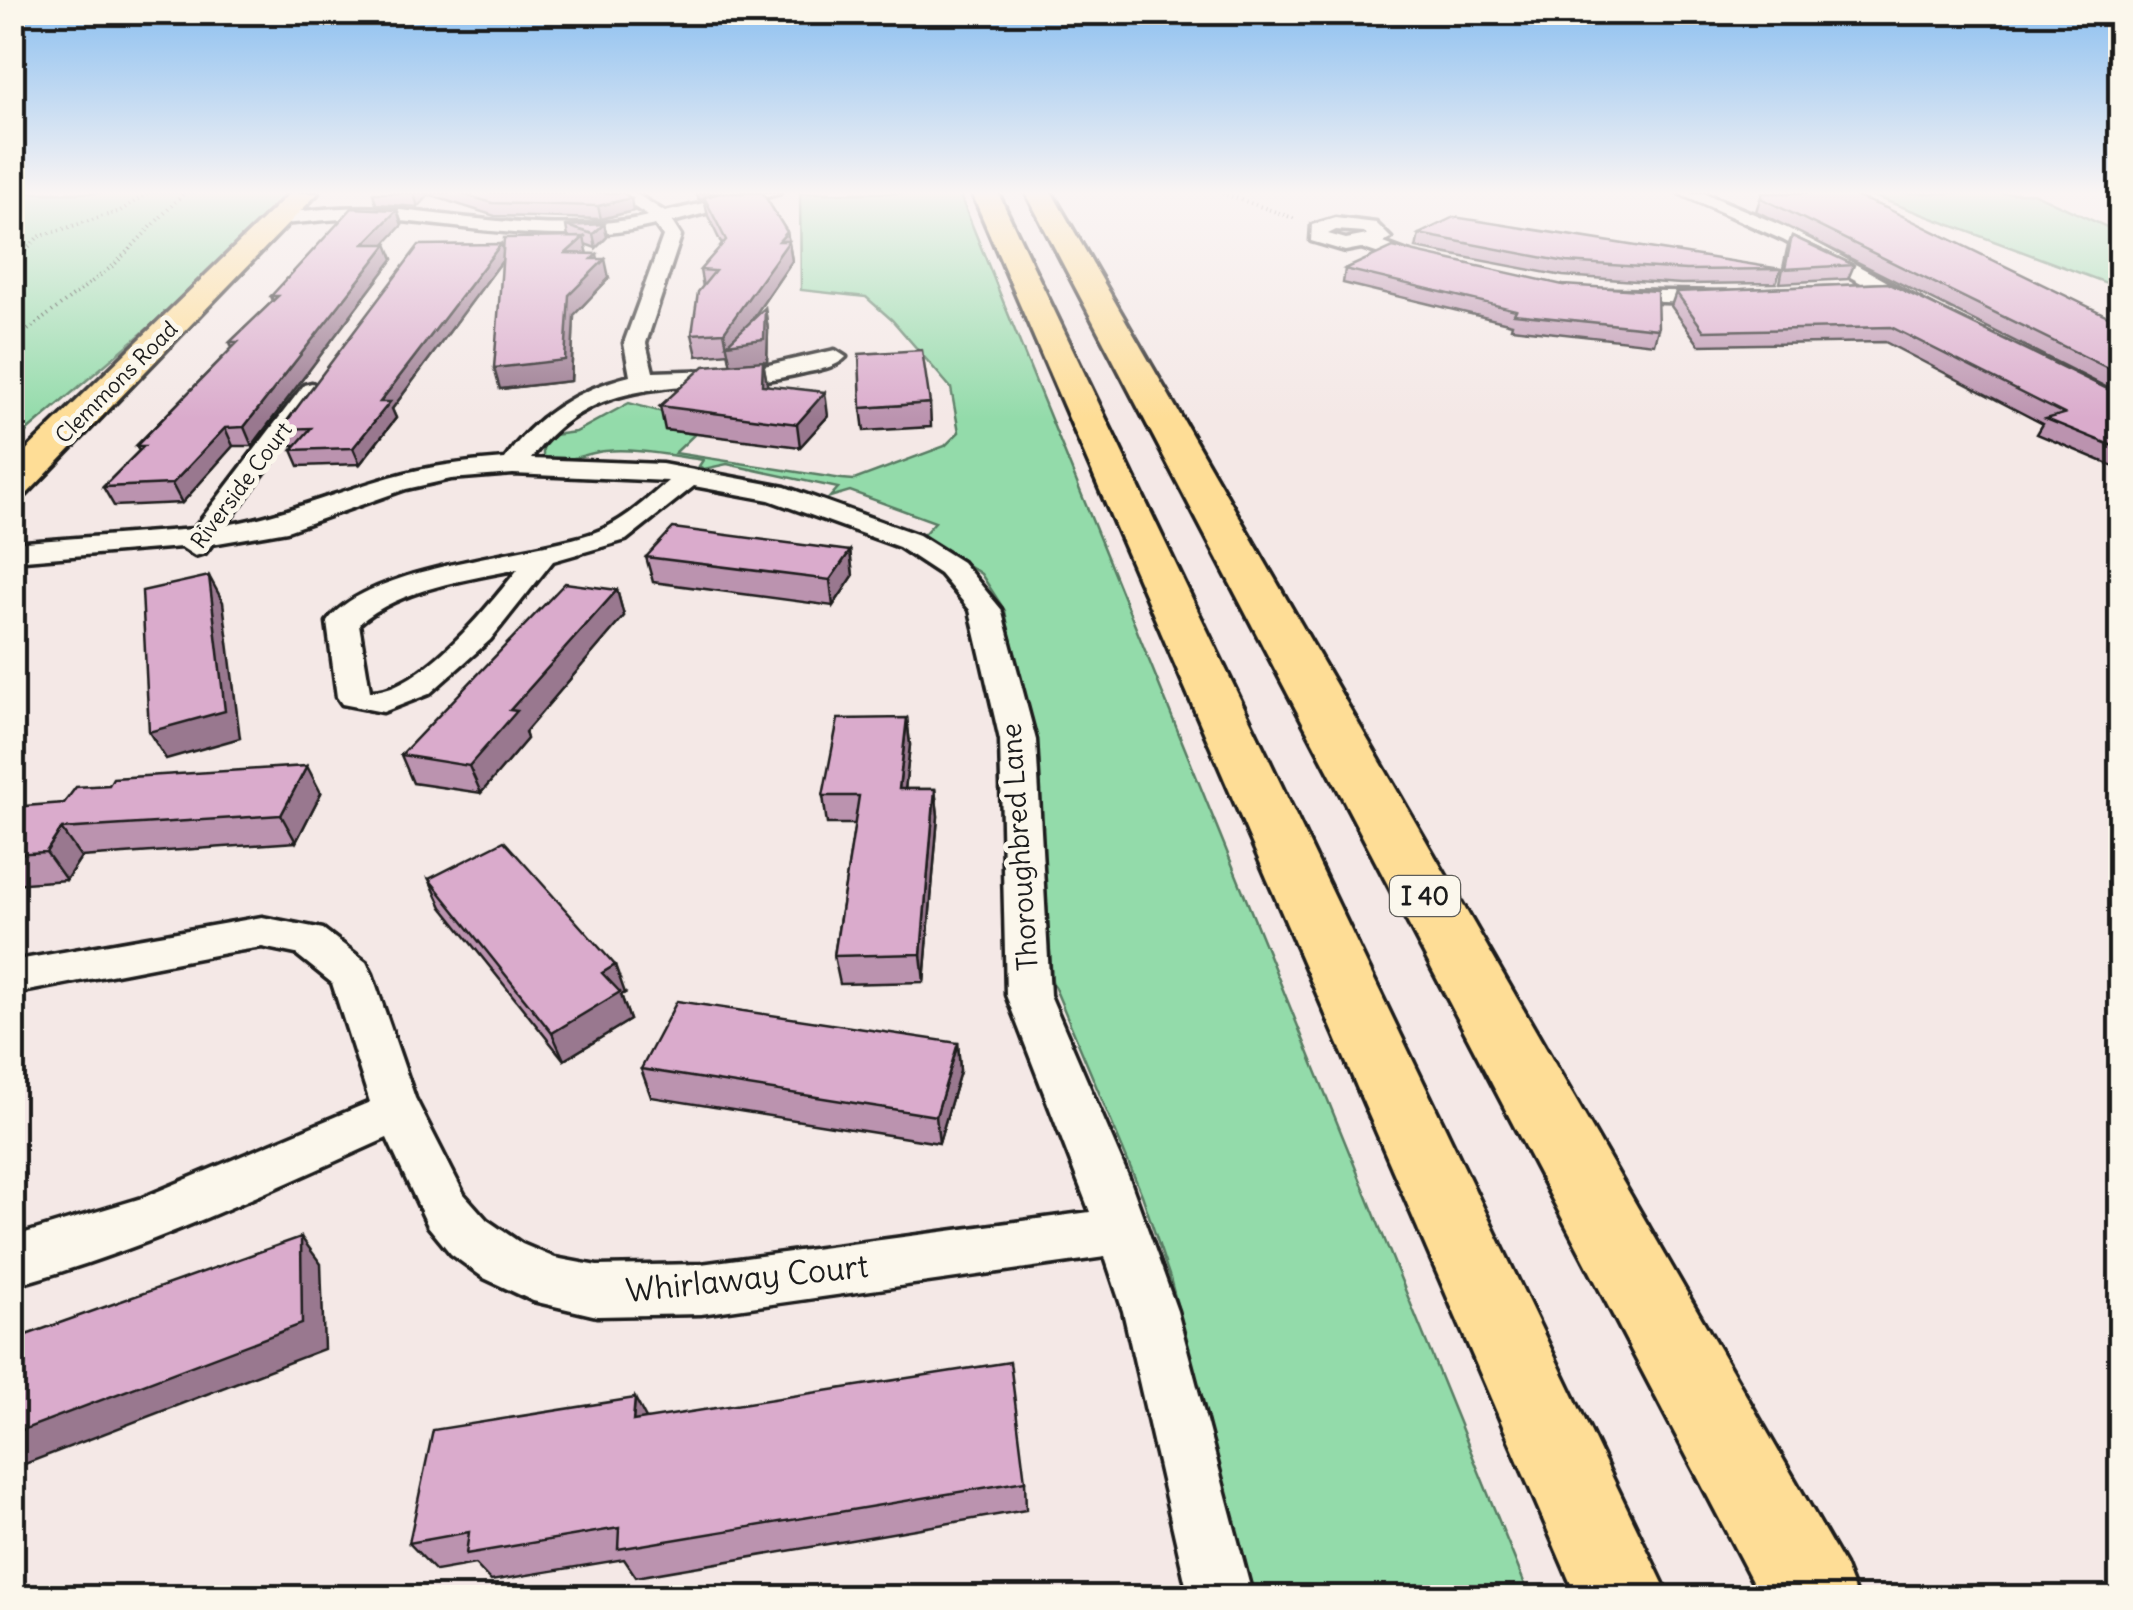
<svg xmlns="http://www.w3.org/2000/svg" width="2133" height="1610" font-family="Delius,sans-serif">
<style>
.green{fill:#93dbaa;stroke:#587c63;stroke-width:2.5}
.lines{fill:none;stroke-linecap:round;stroke-linejoin:round}
.minor-casing{stroke:#1c1c1c;stroke-width:7}
.primary-casing{stroke:#1c1c1c;stroke-width:7}
.motorway-casing{stroke:#1c1c1c;stroke-width:7}
.path{stroke:#1c1c1c;stroke-width:4;stroke-dasharray:1 4;stroke-linecap:butt}
.minor{fill:#fbf7ec;fill-rule:evenodd}
.primary{fill:#fedd96;fill-rule:evenodd}
.motorway{fill:#fedd96;fill-rule:evenodd}
.wall{fill:#bb93af;stroke:#1c1c1c;stroke-width:2.5}
.shaded-wall{fill:#99788f;stroke:#1c1c1c;stroke-width:2.5}
.building{fill:#daabcc;stroke:#1c1c1c;stroke-width:2.5}
.labels{text-anchor:middle;dominant-baseline:central;stroke-width:10;stroke-linejoin:round;paint-order:stroke}
.far-street-label{font-size:22px;fill:#1c1c1c;stroke:#fbf7ec}
.shield{fill:#fbf7ec;stroke:#5f5e5a;stroke-width:2.5}
.shield-label{font-size:25px;font-weight:bold;fill:#1c1c1c}
.street-label{font-size:28px;fill:#1c1c1c;stroke:#fbf7ec}
.near-street-label{font-size:32px;fill:#1c1c1c;stroke:#fbf7ec}
</style>
<rect width="100%" height="100%" fill="#f4e8e6"/>
<filter id="ink" filterUnits="userSpaceOnUse"><feTurbulence type="fractalNoise" baseFrequency=".01" numOctaves="2"/><feDisplacementMap in="SourceGraphic" scale="20" xChannelSelector="R" yChannelSelector="G"/><feConvolveMatrix kernelMatrix="1 2 1 2 8 2 1 2 1" color-interpolation-filters="sRGB"/></filter>
<g filter="url(#ink)">
<g class="green">
<polygon points="13,193 290,193 296,202 13,443"/>
<path d="M 800,193 L 959,193 L 1530,1597 L 1254,1597 L 1170,1278 L 1142,1195 L 1052,981 L 1039,784 L 1005,611 L 981,574 L 923,535 L 935,522 L 850,491 L 830,497 L 838,488 L 727,464 L 704,469 L 699,466 L 703,460 C 672,456 637,448 605,451 C 583,453 568,465 543,457 L 543,443 L 553,435 L 576,432 L 629,403 L 666,413 L 666,430 L 695,434 L 675,453 L 842,479 L 854,480 L 945,446 L 959,432 L 951,388 L 892,320 L 866,297 L 801,290 Z"/>
<polygon points="1865,193 2033,193 2120,233 2120,288"/>
</g>
<g class="lines">
<defs>
<g id="minor">
<path d="M 613,193 L 635,193 L 665,212 L 747,193 L 780,193 L 672,222 L 681,236 L 646,343 L 653,372 L 751,369 L 835,350 L 846,357 C 837,367 818,370 804,373 C 705,397 599,363 531,459 L 662,464 L 785,487 L 919,535 L 962,562 L 1001,609 L 1036,740 L 1050,995 L 1129,1178 L 1177,1311 L 1253,1598 L 1189,1598 L 1123,1311 L 1105,1257 L 701,1314 L 597,1316 L 533,1301 L 484,1278 L 451,1254 L 428,1226 L 387,1138 C 264,1193 143,1251 12,1286 L 12,1237 L 142,1198 L 370,1102 L 332,983 L 296,954 L 262,947 L 225,953 L 12,994 L 12,961 L 262,917 L 323,929 L 366,962 L 372,974 L 415,1098 L 464,1194 L 487,1220 L 522,1244 L 555,1258 L 597,1266 L 701,1264 L 1090,1212 L 1006,995 L 1000,740 L 970,610 L 940,574 L 899,547 L 769,500 L 694,486 L 626,540 L 553,561 L 490,640 L 429,694 L 383,712 L 342,704 L 337,697 L 327,622 C 366,566 528,555 593,533 C 622,523 645,501 668,481 L 513,474 L 451,479 L 406,489 L 287,531 L 212,544 L 205,553 L 195,556 L 181,547 L 12,561 L 12,543 L 194,529 L 304,385 L 312,383 L 324,390 L 226,525 C 283,515 334,493 390,477 C 428,466 466,462 505,459 C 535,415 579,389 630,376 L 624,343 L 663,236 L 655,225 C 564,247 473,227 381,219 C 348,216 313,222 281,224 L 272,218 L 281,212 C 313,211 348,205 381,208 C 469,216 560,236 648,216 ZM 518,569 C 490,605 419,693 370,691 L 359,624 C 400,588 467,580 518,569 Z"/>
<polygon points="1679,193 1704,193 1797,232 1933,307 1930,312 1914,312 1783,240"/>
<path d="M 1335,218 L 1376,223 L 1391,238 L 1384,243 L 1442,265 L 1432,271 L 1361,248 L 1345,251 L 1311,241 L 1312,225 ZM 1336,230 L 1364,232 L 1367,235 L 1346,239 L 1328,234 Z"/>
<polygon points="1609,290 1724,292 1735,298 1724,304 1602,300 1599,296"/>
</g>
<polygon id="primary" points="290,193 318,193 26,495 12,499 12,464"/>
<g id="motorway">
<polygon points="972,193 998,193 1670,1598 1577,1598"/>
<polygon points="1026,193 1052,193 1844,1565 1857,1598 1761,1598"/>
</g>
</defs>
<use href="#minor" class="minor-casing"/>
<use href="#primary" class="primary-casing"/>
<use href="#motorway" class="motorway-casing"/>
<g class="path">
<polyline points="1222,193 1296,219"/>
<polyline points="12,265 38,237 120,211 148,193"/>
<polyline points="12,342 114,265 184,193"/>
<polyline points="12,355 12,388"/>
</g>
<use href="#minor" class="minor"/>
<use href="#primary" class="primary"/>
<use href="#motorway" class="motorway"/>
</g>
<g class="wall">
<polygon points="373,193 623,193 633,211 601,219 495,216 429,195 418,207 376,204"/>
<polygon points="696,193 763,193 787,232 792,261 750,322 765,308 768,330 767,361 763,362 767,385 828,416 800,447 665,430 660,406 731,363 729,353 697,356 692,334 703,287 700,270 722,245 708,216 704,199 699,200"/>
<polygon points="1762,193 2120,322 2120,394 1756,211"/>
<polygon points="397,210 402,225 384,244 393,259 252,446 233,446 182,503 114,506 103,487 139,451 136,446 232,348 230,342 273,301 271,296"/>
<polygon points="604,224 607,237 596,248 585,244 588,254 598,259 609,278 574,315 571,381 500,389 502,261 392,409 396,418 360,464 299,466 292,450 296,445 288,445 281,429 501,244 503,250 568,237 566,226"/>
<polygon points="1419,234 1781,269 1776,283 1681,284 1563,276 1416,248"/>
<polygon points="1792,236 1854,265 1848,279 1780,283 1787,249"/>
<polygon points="1345,269 1658,329 1654,344 1511,328 1512,324 1343,283"/>
<polygon points="1888,283 2120,395 2120,469 2037,434 2043,424 1885,342 1699,345 1671,306 1676,292"/>
<polygon points="930,403 931,427 864,431 861,408"/>
<polygon points="850,551 853,576 833,606 653,582 646,557"/>
<polygon points="617,590 624,616 525,732 527,739 481,793 413,783 401,755"/>
<polygon points="907,718 910,745 905,789 935,789 938,816 924,982 840,984 834,956 855,824 827,824 823,796"/>
<polygon points="321,793 296,842 81,857 66,880 12,884 12,807"/>
<polygon points="429,879 625,993 621,995 630,1020 564,1060 442,907"/>
<polygon points="958,1043 960,1071 939,1143 651,1097 641,1069"/>
<polygon points="646,1419 1025,1481 1026,1510 636,1577 624,1559 491,1581 475,1564 436,1571 409,1543"/>
</g>
<g class="shaded-wall">
<polygon points="415,193 429,193 429,195 418,207 414,194"/>
<polygon points="698,193 725,193 699,200"/>
<polygon points="631,198 633,211 601,219 598,206"/>
<polygon points="397,210 402,225 370,260 364,244"/>
<polygon points="604,224 607,237 596,248 593,234"/>
<polygon points="787,232 792,261 736,343 765,308 768,330 767,361 763,362 767,383 766,408 731,366 724,332 779,241"/>
<polygon points="584,237 588,256 566,253"/>
<polygon points="387,244 393,259 252,446 244,427"/>
<polygon points="501,244 505,257 392,409 396,418 360,464 353,448 380,402"/>
<polygon points="597,254 599,265 605,259 609,278 574,315 571,381 500,389 494,368 569,295 592,259"/>
<polygon points="825,392 828,416 800,447 797,424"/>
<polygon points="225,428 233,446 182,503 172,484"/>
<polygon points="850,551 853,576 833,606 830,580"/>
<polygon points="209,576 223,602 240,738 166,759 149,732"/>
<polygon points="617,590 624,616 525,732 527,739 481,793 469,766 510,710"/>
<polygon points="907,718 910,745 902,817 899,789"/>
<polygon points="307,766 321,793 296,842 281,815"/>
<polygon points="935,789 938,816 924,982 921,954"/>
<polygon points="61,829 81,857 66,880 46,852"/>
<polygon points="615,965 625,993 621,995 630,1020 564,1060 552,1033 602,973"/>
<polygon points="958,1043 960,1071 939,1143 936,1116"/>
<polygon points="301,1237 321,1264 324,1349 12,1469 12,1434"/>
<polygon points="635,1398 652,1430 633,1421"/>
</g>
<g class="building">
<polygon points="460,193 623,193 631,198 598,206 492,203"/>
<polygon points="720,193 763,193 787,232 779,241 789,241 724,332 692,334 698,292 715,271 700,270 726,240 704,197"/>
<polygon points="1762,193 1847,193 1886,208 2120,322 2120,374 1761,198"/>
<polygon points="352,208 397,210 364,244 387,244 244,427 225,428 172,484 103,487 144,446 136,446 238,342 230,342 278,296 271,296"/>
<polygon points="1454,217 1781,269 1686,270 1566,262 1419,234"/>
<polygon points="604,224 593,234 566,226"/>
<polygon points="1792,236 1854,265 1785,269"/>
<polygon points="584,237 566,253 597,254 592,259 605,259 569,295 565,360 494,368 504,238"/>
<polygon points="501,244 380,402 390,402 353,448 292,450 311,428 281,429 419,245"/>
<polygon points="1393,247 1563,285 1657,291 1658,329 1514,314 1516,310 1345,269"/>
<polygon points="1888,283 2120,395 2120,449 2046,419 2064,414 1891,327 1704,331 1676,292"/>
<polygon points="765,308 764,339 727,344"/>
<polygon points="922,350 930,403 861,408 859,354"/>
<polygon points="763,361 762,385 825,392 797,424 660,406 704,366"/>
<polygon points="673,528 850,551 830,580 646,557"/>
<polygon points="209,576 225,711 149,732 142,591"/>
<polygon points="565,583 617,590 510,710 517,711 469,766 401,755"/>
<polygon points="907,718 899,789 935,789 921,954 834,956 859,796 823,796 838,719"/>
<polygon points="307,766 281,815 61,829 46,852 12,854 12,807 64,803 76,787 109,785 113,778"/>
<polygon points="504,841 615,965 602,973 620,992 552,1033 429,879"/>
<polygon points="677,1001 958,1043 936,1116 641,1069"/>
<polygon points="301,1237 302,1324 12,1434 12,1340"/>
<polygon points="1010,1362 1025,1481 618,1549 619,1528 466,1554 469,1532 409,1543 433,1430 635,1398 633,1421"/>
</g>
</g>
<linearGradient id="sky" x2="0" y2="1"><stop stop-color="#8bbff0"/><stop offset="0.46" stop-color="#faf5f4"/><stop offset="1" stop-color="#faf5f4" stop-opacity="0"/></linearGradient>
<rect width="2133" height="419" fill="url(#sky)"/>
<g class="labels">
<g class="far-street-label">
<text transform="translate(116 382) rotate(-45)">Clemmons Road</text>
<text transform="translate(241 485) rotate(-53)">Riverside Court</text>
</g>
<rect class="shield" x="1390" y="876" width="70" height="40" rx="8"/>
<g class="shield-label">
<text x="1425" y="896">I 40</text>
</g>
<g class="street-label">
<text transform="translate(1019 847) rotate(-94)">Thoroughbred Lane</text>
</g>
<g class="near-street-label">
<text transform="translate(747 1278) rotate(-6)">Whirlaway Court</text>
</g>
</g>
<rect width="2133" height="1610" fill="none" stroke="#fbf7ec" stroke-width="50"/>
<rect x="25" y="25" width="2083" height="1560" fill="none" stroke="#1c1c1c" stroke-width="4" filter="url(#ink)"/>
</svg>
